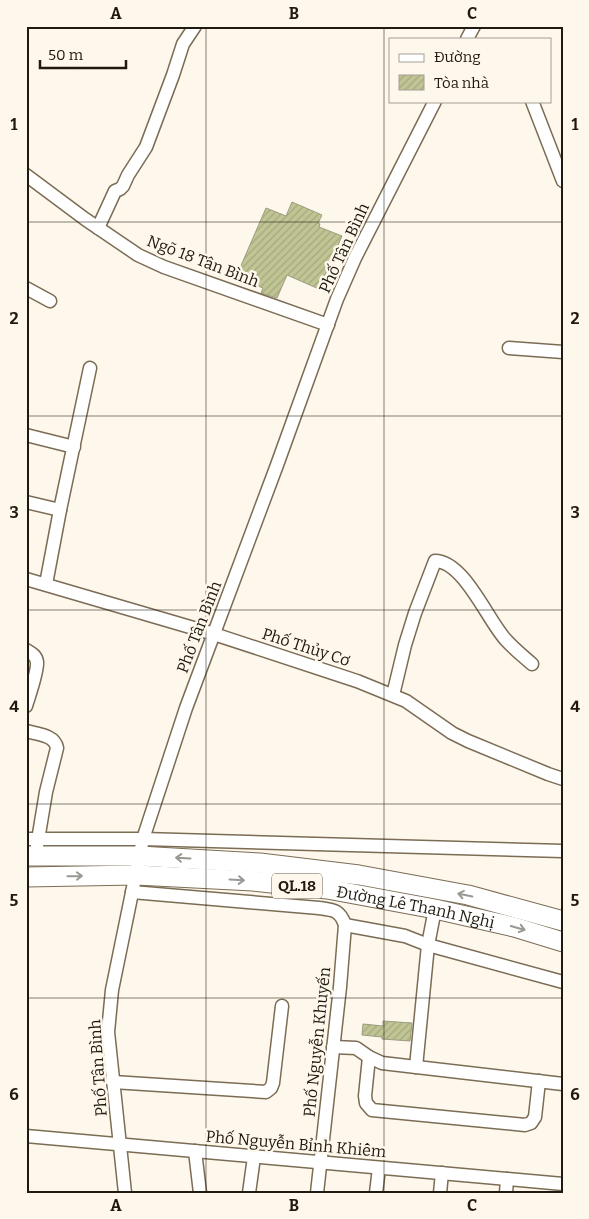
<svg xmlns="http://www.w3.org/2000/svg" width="589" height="1219" font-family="Bitter,serif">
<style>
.building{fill:url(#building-hatch);stroke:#9a9d7f}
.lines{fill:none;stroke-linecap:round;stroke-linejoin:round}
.minor-casing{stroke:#7b6c54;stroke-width:15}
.highway-casing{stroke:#7b6c54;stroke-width:21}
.minor{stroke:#fff;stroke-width:12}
.highway{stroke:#fff;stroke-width:19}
.oneway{stroke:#9a9893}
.grid{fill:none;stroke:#1f190f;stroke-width:1;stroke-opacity:0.55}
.labels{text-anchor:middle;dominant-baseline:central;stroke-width:5;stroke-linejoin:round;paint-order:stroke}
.shield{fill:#fef7ec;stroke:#625c51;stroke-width:1}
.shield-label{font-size:15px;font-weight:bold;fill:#1f190f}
.street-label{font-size:16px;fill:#1f190f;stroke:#fef7ec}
.neatline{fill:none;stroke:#1f190f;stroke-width:2}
.grid-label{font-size:16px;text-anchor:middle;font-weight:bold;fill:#1f190f}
</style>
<defs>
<pattern id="building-hatch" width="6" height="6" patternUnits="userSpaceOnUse" patternTransform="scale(1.25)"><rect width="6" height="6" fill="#c1c493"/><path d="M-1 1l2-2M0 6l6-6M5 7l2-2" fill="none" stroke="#a5a87e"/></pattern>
</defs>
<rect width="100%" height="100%" fill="#fef7ec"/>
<g class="building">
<polygon points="292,202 322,215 318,223 320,224 319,227 342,236 319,289 287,275 277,298 261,293 263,288 236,277 266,208 286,216"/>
<polygon points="383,1021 412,1023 410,1041 382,1039 382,1037 362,1035 363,1024 383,1026"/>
</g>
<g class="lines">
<defs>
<g id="minor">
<polyline points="467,39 474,26"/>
<polyline points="532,101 563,181"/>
<polyline points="26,175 85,219 138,255 164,267 328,325"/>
<polyline points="98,228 115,191 120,189 123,186 128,175 146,147 173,75 183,44 195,26"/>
<polyline points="26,288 50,301"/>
<polyline points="509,348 563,352"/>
<polyline points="26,435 74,447"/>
<polyline points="26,502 60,510"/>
<polyline points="26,579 214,634 357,681 406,701 452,733 468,741 548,774 563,779"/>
<polyline points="46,584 60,510 90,368"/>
<path d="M 26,650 C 31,653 36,655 37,662 C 38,671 29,696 26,706"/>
<path d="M 393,695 L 405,645 L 415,613 L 435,561 C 464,561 488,621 506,640 C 514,649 523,656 532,664"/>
<path d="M 26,731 C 37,734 55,735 57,748 L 46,792 L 37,846"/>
<polyline points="26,839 143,839 563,851"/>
<path d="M 132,892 L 319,908 C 334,910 340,910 345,925 L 340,987 L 317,1193"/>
<polyline points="345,925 405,936 428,945 563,982"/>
<polyline points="333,1047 356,1048 369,1057 382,1063 563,1084"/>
<polyline points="369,1057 365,1096 366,1103 372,1110 525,1125 531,1123 535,1117 539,1081"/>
<polyline points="416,1067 428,945 435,909"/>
<polyline points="113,1082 266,1092 271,1088 273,1083 282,1006"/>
<polyline points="26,1136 563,1184"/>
<polyline points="195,1151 200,1193"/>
<polyline points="125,1193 108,1032 112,990 143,839 186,708 277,465 337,299 355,258 435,101"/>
<polyline points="249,1193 254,1157"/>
<polyline points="376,1193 379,1168"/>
<polyline points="440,1193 442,1173"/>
<polyline points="506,1193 507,1179"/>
</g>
<g id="highway">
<polyline points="26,856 139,856 260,863 359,875 468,895 563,921"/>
<path id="s1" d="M 26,877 L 136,875 L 253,881 L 327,889 L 435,909 L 514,927 L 563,942"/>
</g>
</defs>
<use href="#minor" class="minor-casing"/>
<use href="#highway" class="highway-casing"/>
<use href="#minor" class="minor"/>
<use href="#highway" class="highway"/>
</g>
<defs><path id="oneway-shaft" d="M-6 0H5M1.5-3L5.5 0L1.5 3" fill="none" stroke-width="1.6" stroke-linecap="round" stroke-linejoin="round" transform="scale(1.25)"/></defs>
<g class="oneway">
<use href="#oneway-shaft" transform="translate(183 858) rotate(-177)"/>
<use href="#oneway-shaft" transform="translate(75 876) rotate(-1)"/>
<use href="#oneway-shaft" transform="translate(237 880) rotate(3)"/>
<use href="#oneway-shaft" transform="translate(465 895) rotate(-168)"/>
<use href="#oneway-shaft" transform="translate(518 928) rotate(16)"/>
</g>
<path class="grid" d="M 206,26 L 206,1193M 384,26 L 384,1193M 26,222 L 563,222M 26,416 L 563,416M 26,610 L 563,610M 26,804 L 563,804M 26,998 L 563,998"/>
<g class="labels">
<rect class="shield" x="272" y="873.5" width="50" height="25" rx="4"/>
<g class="shield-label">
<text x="297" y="886">QL.18</text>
</g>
<g class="street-label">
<text transform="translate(344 248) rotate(-65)">Phố Tân Bình</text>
<text transform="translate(203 261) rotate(21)">Ngõ 18 Tân Bình</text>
<text transform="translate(199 627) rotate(-69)">Phố Tân Bình</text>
<text transform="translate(306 647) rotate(18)">Phố Thủy Cơ</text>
<text stroke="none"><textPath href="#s1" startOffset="392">Đường Lê Thanh Nghị</textPath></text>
<text transform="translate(317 1042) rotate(-84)">Phố Nguyễn Khuyến</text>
<text transform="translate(98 1068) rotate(-94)">Phố Tân Bình</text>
<text transform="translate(296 1144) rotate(5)">Phố Nguyễn Bỉnh Khiêm</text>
</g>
</g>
<rect width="589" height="1219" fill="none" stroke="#fef7ec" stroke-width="55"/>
<rect x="389" y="38" width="162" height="65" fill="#fef7ec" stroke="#a59e94"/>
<rect x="399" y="54" width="25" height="8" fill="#ffffff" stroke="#a59e94"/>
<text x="434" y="62" font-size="15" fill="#1f190f">Đường</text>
<rect x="399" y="75" width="25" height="15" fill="url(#building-hatch)" stroke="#a59e94"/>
<text x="434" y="88" font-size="15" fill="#1f190f">Tòa nhà</text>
<path d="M40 60v8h86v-8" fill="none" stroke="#1f190f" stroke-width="2.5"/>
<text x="48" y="60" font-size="15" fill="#1f190f" stroke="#fef7ec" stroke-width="4" paint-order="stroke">50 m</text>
<rect x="28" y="28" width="534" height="1164" class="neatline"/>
<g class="grid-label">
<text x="116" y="19">A</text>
<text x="294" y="19">B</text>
<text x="472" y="19">C</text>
<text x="14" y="130">1</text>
<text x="575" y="130">1</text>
<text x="14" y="324">2</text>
<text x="575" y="324">2</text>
<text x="14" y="518">3</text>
<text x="575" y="518">3</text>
<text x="14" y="712">4</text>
<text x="575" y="712">4</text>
<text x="14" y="906">5</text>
<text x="575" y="906">5</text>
<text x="14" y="1100">6</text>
<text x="575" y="1100">6</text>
<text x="116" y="1211">A</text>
<text x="294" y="1211">B</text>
<text x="472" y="1211">C</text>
</g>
</svg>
